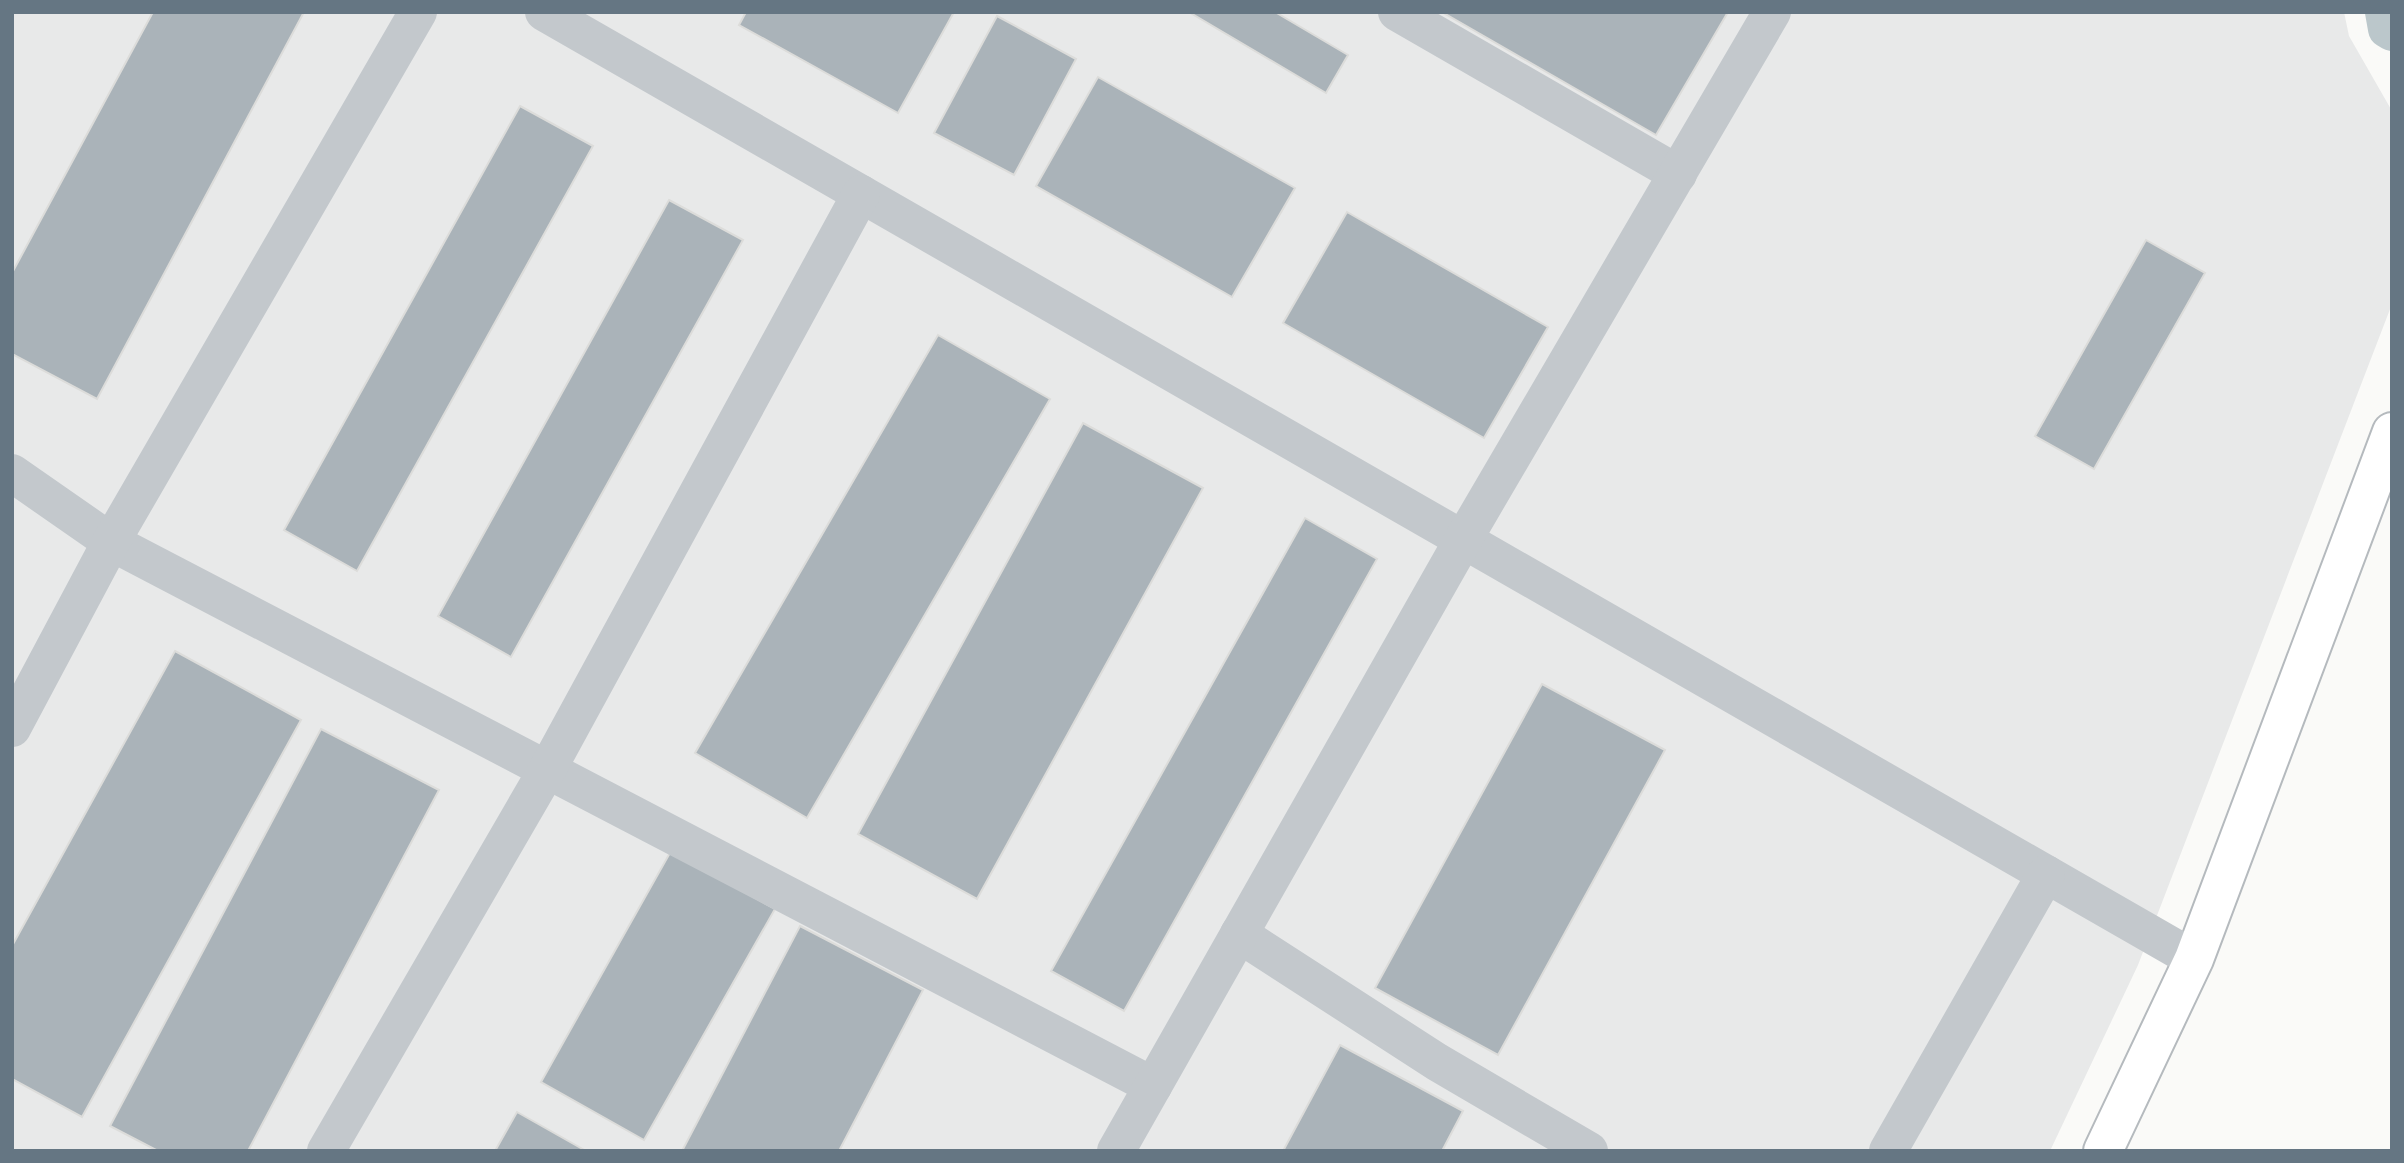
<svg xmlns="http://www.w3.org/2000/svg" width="2404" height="1163" font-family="Cabin,sans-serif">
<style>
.built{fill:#e8e9e9}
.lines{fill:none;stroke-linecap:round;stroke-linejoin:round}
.canal{stroke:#bbc7cb;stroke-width:38}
.building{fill:#aab3b9;stroke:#dcdcda;stroke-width:2}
.major-casing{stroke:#b5babe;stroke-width:42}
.minor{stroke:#c3c8cc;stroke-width:38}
.major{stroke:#fff;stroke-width:38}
</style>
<rect width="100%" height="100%" fill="#fafaf8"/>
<polygon class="built" points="12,12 2344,12 2349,36 2392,111 2392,304 2138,965 2050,1151 12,1151"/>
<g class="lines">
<polyline class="canal" points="2384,12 2387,29 2392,32"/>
</g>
<g class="building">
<polygon points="153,12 304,12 97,399 12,354 12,273"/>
<polygon points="746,12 954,12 898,113 739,25"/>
<polygon points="1189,12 1275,12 1348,55 1326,93"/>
<polygon points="1442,12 1728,12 1656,135"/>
<polygon points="997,16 1076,59 1014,175 934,133"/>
<polygon points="1098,77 1295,188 1232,297 1036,186"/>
<polygon points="520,106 593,146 357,571 284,530"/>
<polygon points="669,200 743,240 511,657 438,616"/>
<polygon points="1347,212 1548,327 1484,438 1283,323"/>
<polygon points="2146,240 2205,273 2094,469 2035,436"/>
<polygon points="938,335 1050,399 807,818 695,753"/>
<polygon points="1083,423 1203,488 977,899 858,834"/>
<polygon points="1305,518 1377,559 1124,1011 1051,971"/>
<polygon points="175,651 301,720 82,1117 12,1079 12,946"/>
<polygon points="1542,684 1665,750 1498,1055 1375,988"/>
<polygon points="321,729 439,790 248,1151 158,1151 110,1126"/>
<polygon points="671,851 775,909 644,1140 541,1082"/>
<polygon points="800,926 923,990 839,1151 682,1151"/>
<polygon points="1340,1045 1463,1111 1442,1151 1283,1151"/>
<polygon points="517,1112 586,1151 495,1151"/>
</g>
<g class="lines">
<defs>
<polyline id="major" points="2103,1151 2194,959 2392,432"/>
</defs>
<use href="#major" class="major-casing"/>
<g class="minor">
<polyline points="544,12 2194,959"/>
<polyline points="1397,12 1678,174"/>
<polyline points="12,473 111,542 1153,1086"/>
<polyline points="12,728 111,542 418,12"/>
<polyline points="1239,934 1437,1062 1589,1151"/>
<polyline points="326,1151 547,770 861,194"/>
<polyline points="1116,1151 1463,540 1772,12"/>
<polyline points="1888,1151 2046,874"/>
</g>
<use href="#major" class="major"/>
</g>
<rect width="2404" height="1163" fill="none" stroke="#657683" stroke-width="28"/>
</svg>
